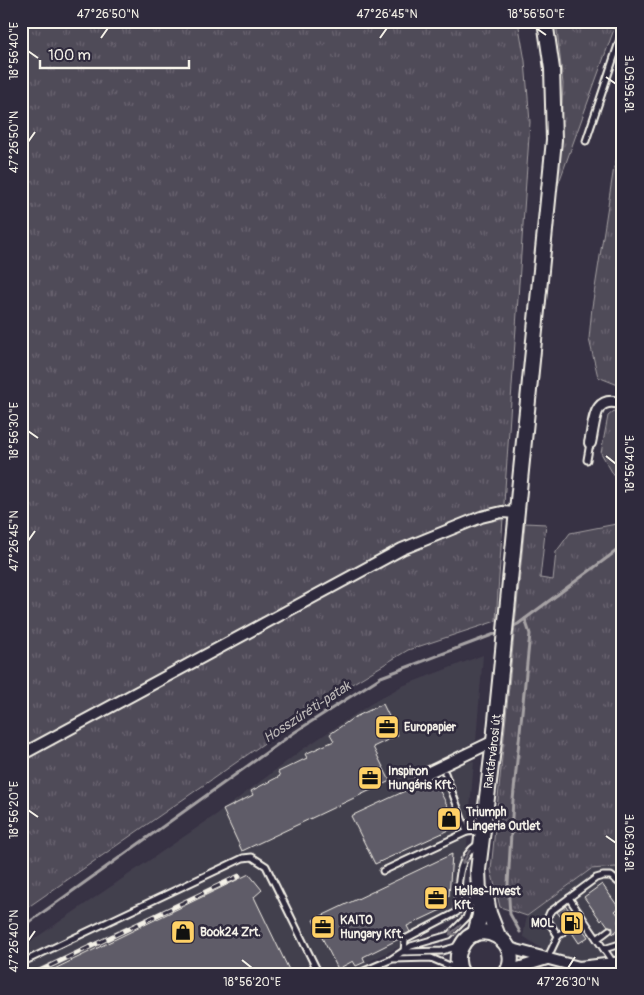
<svg xmlns="http://www.w3.org/2000/svg" width="644" height="995" font-family="Pangolin,sans-serif">
<style>
.built{fill:#433f4e}
.grass{fill:url(#grass-tufts);stroke:#a29ea0}
.lines{fill:none;stroke-linecap:round;stroke-linejoin:round}
.stream{stroke:#a6a2a4;stroke-width:3}
.building{fill:#5f5c67;stroke:#f4f1e8}
.service-casing{stroke:#f4f1e8;stroke-width:9}
.minor-casing{stroke:#f4f1e8;stroke-width:14}
.tertiary-casing{stroke:#f4f1e8;stroke-width:18}
.service{stroke:#2f2a3d;stroke-width:5}
.minor{stroke:#2f2a3d;stroke-width:10}
.tertiary{stroke:#2f2a3d;stroke-width:14}
.rail-casing{stroke:#f4f1e8;stroke-width:5}
.rail{stroke:#2f2a3d;stroke-width:3;stroke-dasharray:9;stroke-linecap:butt}
.oneway{stroke:#747079}
.ticks{fill:none;stroke:#f4f1e8;stroke-width:2}
.labels{text-anchor:middle;dominant-baseline:central;stroke-width:5;stroke-linejoin:round;paint-order:stroke}
.poi-label{font-size:12px;font-weight:bold;fill:#f4f1e8;stroke:#2f2a3d;text-anchor:start}
.street-label{font-size:12px;fill:#f4f1e8;stroke:#2f2a3d}
.water-label{font-size:14px;font-style:italic;fill:#bab6b5;stroke:#2f2a3d}
.neatline{fill:none;stroke:#f4f1e8;stroke-width:2}
.ticks-label{font-size:12px;text-anchor:middle;fill:#f4f1e8}
</style>
<defs>
<pattern id="grass-tufts" width="24" height="20" patternUnits="userSpaceOnUse" patternTransform="scale(1.25)"><rect width="24" height="20" fill="#504b59"/><path d="M3 7l-1-3M5 7V3M7 7l1-3M15 17l-1-3M17 17v-4M19 17l1-3" fill="none" stroke="#6a6571"/></pattern>
</defs>
<rect width="100%" height="100%" fill="#373244"/>
<filter id="ink" filterUnits="userSpaceOnUse"><feTurbulence type="fractalNoise" baseFrequency=".02" numOctaves="2"/><feDisplacementMap in="SourceGraphic" scale="10" xChannelSelector="R" yChannelSelector="G"/><feConvolveMatrix kernelMatrix="1 2 1 2 8 2 1 2 1" color-interpolation-filters="sRGB"/></filter>
<g filter="url(#ink)">
<g class="built">
<polygon points="483,655 476,741 416,773 421,781 461,762 474,761 461,917 368,962 373,974 21,974 21,948 223,810 303,749 372,703 402,686"/>
<polygon points="616,867 623,876 623,957 592,961 572,961 542,949 523,936 527,916 591,869"/>
</g>
<g class="grass">
<polygon points="21,21 518,21 525,61 530,122 496,621 408,650 332,696 21,912"/>
<polygon points="556,21 617,21 558,185 563,84"/>
<polygon points="623,139 623,387 598,377 589,339 592,307 614,167"/>
<polygon points="614,411 623,414 623,491 601,453 608,416"/>
<polygon points="623,510 623,876 616,867 591,869 527,916 500,907 491,870 525,523 546,524 540,578 553,580 556,552 570,533 616,524"/>
</g>
<g class="lines">
<g class="stream">
<polyline points="510,628 518,624 623,546"/>
<polyline points="21,928 295,732 381,677 500,632"/>
<polyline points="520,932 510,914 508,884 513,800 530,634 525,619"/>
<polyline points="522,974 523,973"/>
</g>
</g>
<g class="building">
<polygon points="383,704 398,735 373,747 390,781 242,851 223,810 253,795 251,791 280,776 278,772 307,758 305,754 334,741 330,734 353,718"/>
<polygon points="433,778 458,826 375,864 351,816"/>
<polygon points="452,854 449,896 442,895 441,910 407,926 410,932 401,938 363,957 365,962 356,966 353,961 338,969 313,920"/>
<polygon points="249,874 262,890 254,897 291,974 44,974"/>
<polygon points="602,884 619,908 615,911 620,917 618,923 623,925 613,934 612,927 608,926 603,919 601,921 584,897"/>
<polygon points="566,906 588,937 579,943 571,931 572,926 566,924 557,912"/>
</g>
<g class="lines">
<defs>
<g id="service">
<polyline points="586,141 623,30"/>
<polyline points="587,460 590,443"/>
<polyline points="445,773 467,832"/>
<polyline points="383,871 467,832 481,831"/>
<polyline points="569,898 614,964"/>
<polyline points="622,921 623,920"/>
<polyline points="558,936 547,919 550,912 596,878 603,876 611,876 623,886"/>
<polyline points="597,939 609,930"/>
<polyline points="604,949 623,943"/>
<path d="M 404,952 L 405,939 L 457,912 C 459,886 455,860 478,844"/>
<polyline points="406,952 442,951 459,946"/>
<polyline points="393,959 431,958 457,969"/>
<polyline points="547,959 558,936 568,928"/>
<polyline points="21,963 243,858 252,857 266,866 319,974"/>
<polyline points="357,974 390,960 411,946 449,935 466,918 473,897"/>
</g>
<g id="minor">
<path d="M 590,443 C 595,423 592,393 623,404"/>
<polyline points="21,755 402,549 481,517 502,512 517,513"/>
<polyline points="421,776 494,741"/>
<polyline points="509,948 546,958"/>
<polyline points="549,959 579,967 623,962"/>
<polyline points="508,971 547,959"/>
</g>
<g id="tertiary">
<polyline points="486,896 489,913 498,936"/>
<path id="s1" d="M 475,934 L 480,915 L 478,870 L 494,741 L 554,140 L 552,69 L 545,21"/>
<path d="M 462,974 C 457,965 456,956 461,947 C 477,914 526,942 506,974"/>
</g>
</defs>
<use href="#service" class="service-casing"/>
<use href="#minor" class="minor-casing"/>
<use href="#tertiary" class="tertiary-casing"/>
<use href="#service" class="service"/>
<use href="#minor" class="minor"/>
<use href="#tertiary" class="tertiary"/>
<defs>
<polyline id="rail" points="33,974 239,876"/>
</defs>
<use href="#rail" class="rail-casing"/>
<use href="#rail" class="rail"/>
</g>
<defs><path id="oneway-shaft" d="M-6 0H5M1.5-3L5.5 0L1.5 3" fill="none" stroke-width="1.6" stroke-linecap="round" stroke-linejoin="round" transform="scale(1.25)"/></defs>
<g class="oneway">
<use href="#oneway-shaft" transform="translate(466 857) rotate(120)"/>
<use href="#oneway-shaft" transform="translate(455 930) rotate(139)"/>
</g>
</g>
<path class="ticks" d="M 536,28 L 546,35M 101,38 L 108,28M 380,38 L 387,28M 28,51 L 38,58M 606,77 L 616,84M 28,142 L 35,132M 28,431 L 38,438M 606,456 L 616,464M 28,541 L 35,531M 28,810 L 38,817M 606,836 L 616,843M 28,941 L 35,931M 242,960 L 252,968M 568,968 L 575,957"/>
<defs>
<symbol id="office-square" viewBox="-11 -11 22 22"><rect x="-9" y="-9" width="18" height="18" rx="4" fill="#ffd166" stroke="#2f2a3d"/><path d="M-6-3h4V-5.5h4V-3h4V5H-6ZM-1-4.5V-3h2v-1.5ZM-6 0V1H6V0Z" fill="#111"/></symbol>
<symbol id="shop-square" viewBox="-11 -11 22 22"><rect x="-9" y="-9" width="18" height="18" rx="4" fill="#ffd166" stroke="#2f2a3d"/><path d="M-5-2.5h2.3a2.7 3.5 0 0 1 5.4 0H5L5.5 6h-11ZM-1.5-2.5h3a1.5 2.3 0 0 0-3 0Z" fill="#111"/></symbol>
<symbol id="fuel-square" viewBox="-11 -11 22 22"><rect x="-9" y="-9" width="18" height="18" rx="4" fill="#ffd166" stroke="#2f2a3d"/><path d="M-5.5-6h7V0h2V4h1.3V-2.5L3-4.5l.8-.8L6-3V5H2.5V1h-1V6h-7ZM-4.2-4.7v3.2H.2V-4.7Z" fill="#111"/></symbol>
</defs>
<g fill-rule="evenodd">
<use href="#office-square" x="373" y="713" width="28" height="28"/>
<use href="#office-square" x="356" y="764" width="28" height="28"/>
<use href="#shop-square" x="435" y="805" width="28" height="28"/>
<use href="#office-square" x="422" y="884" width="28" height="28"/>
<use href="#fuel-square" x="558" y="909" width="28" height="28"/>
<use href="#office-square" x="309" y="913" width="28" height="28"/>
<use href="#shop-square" x="169" y="918" width="28" height="28"/>
</g>
<g class="labels">
<g class="poi-label">
<text x="404" y="727">Europapier</text>
<text x="388" y="771">Inspiron<tspan x="388" dy="14">Hungáris Kft.</tspan></text>
<text x="466" y="812">Triumph<tspan x="466" dy="14">Lingeria Outlet</tspan></text>
<text x="454" y="891">Hellas-Invest<tspan x="454" dy="14">Kft.</tspan></text>
<text x="340" y="920">KAITO<tspan x="340" dy="14">Hungary Kft.</tspan></text>
<text x="554" y="923" text-anchor="end">MOL</text>
<text x="200" y="932">Book24 Zrt.</text>
</g>
<g class="street-label">
<text stroke="none"><textPath href="#s1" startOffset="184">Raktárvárosi út</textPath></text>
</g>
<g class="water-label">
<text transform="translate(307 712) rotate(-33)">Hosszúréti-patak</text>
</g>
</g>
<rect width="644" height="995" fill="none" stroke="#2f2a3d" stroke-width="55"/>
<path d="M40 60v8h149v-8" fill="none" stroke="#f4f1e8" stroke-width="2.5"/>
<text x="48" y="60" font-size="15" fill="#f4f1e8" stroke="#2f2a3d" stroke-width="4" paint-order="stroke">100 m</text>
<rect x="28" y="28" width="588" height="940" class="neatline"/>
<g class="ticks-label">
<text x="108" y="18">47°26'50"N</text>
<text x="387" y="18">47°26'45"N</text>
<text x="536" y="18">18°56'50"E</text>
<text transform="translate(14 51) rotate(-90)" y="4">18°56'40"E</text>
<text transform="translate(630 84) rotate(-90)" y="4">18°56'50"E</text>
<text transform="translate(14 142) rotate(-90)" y="4">47°26'50"N</text>
<text transform="translate(14 431) rotate(-90)" y="4">18°56'30"E</text>
<text transform="translate(630 464) rotate(-90)" y="4">18°56'40"E</text>
<text transform="translate(14 541) rotate(-90)" y="4">47°26'45"N</text>
<text transform="translate(14 810) rotate(-90)" y="4">18°56'20"E</text>
<text transform="translate(630 843) rotate(-90)" y="4">18°56'30"E</text>
<text transform="translate(14 941) rotate(-90)" y="4">47°26'40"N</text>
<text x="252" y="986">18°56'20"E</text>
<text x="568" y="986">47°26'30"N</text>
</g>
</svg>
